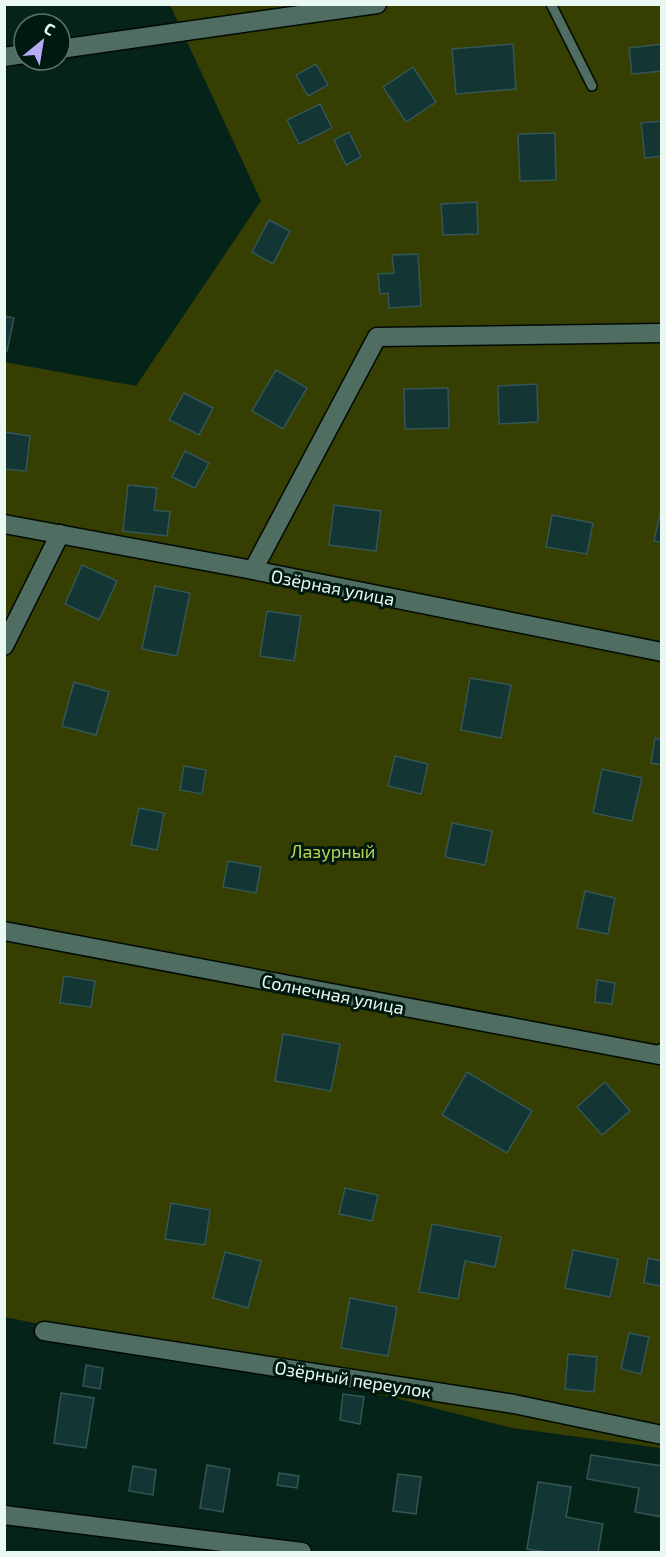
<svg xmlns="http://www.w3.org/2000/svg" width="666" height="1557" font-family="'Exo 2',sans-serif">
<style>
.garden{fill:#363e01}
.building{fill:#133634;stroke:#345655;stroke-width:1.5}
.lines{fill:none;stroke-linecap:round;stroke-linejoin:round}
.service-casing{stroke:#000b05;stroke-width:12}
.minor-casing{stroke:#000b05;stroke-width:21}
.tertiary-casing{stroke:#000b05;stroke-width:21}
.service{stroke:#4f6d60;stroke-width:9}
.minor{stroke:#4f6d60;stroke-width:18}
.tertiary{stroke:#4f6d60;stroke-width:18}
.labels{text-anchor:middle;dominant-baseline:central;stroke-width:6;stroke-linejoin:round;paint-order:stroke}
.street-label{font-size:18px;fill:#e9f9f2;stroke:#001910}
.park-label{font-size:18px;fill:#bed259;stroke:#001910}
</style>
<rect width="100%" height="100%" fill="#062319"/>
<polygon class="garden" points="170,5 661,5 661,1448 512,1428 391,1397 5,1317 4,362 136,386 261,201"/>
<g class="building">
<polygon points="513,44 516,89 456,94 452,49"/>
<polygon points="662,44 662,71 632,74 629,48"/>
<polygon points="316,64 328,85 308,96 296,75"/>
<polygon points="413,67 436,102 406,122 383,87"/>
<polygon points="320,104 332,128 299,144 287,120"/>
<polygon points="662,121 662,156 645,158 641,123"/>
<polygon points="349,132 361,157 346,165 334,140"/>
<polygon points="555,133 556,180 520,181 518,134"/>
<polygon points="477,202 478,234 443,235 441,204"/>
<polygon points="269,220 290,231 273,264 252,252"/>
<polygon points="418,254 421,306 389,308 388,293 380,294 378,274 394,273 392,255"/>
<polygon points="4,316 14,318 7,351 4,351"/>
<polygon points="276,370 307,388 283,429 252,411"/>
<polygon points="537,384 538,422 499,424 498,386"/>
<polygon points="448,388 449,428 405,429 404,389"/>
<polygon points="184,393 213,408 199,435 169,420"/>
<polygon points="4,432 30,436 26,471 4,469"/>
<polygon points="185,451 209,463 195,488 172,477"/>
<polygon points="128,485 157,488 154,510 170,512 167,536 123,531"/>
<polygon points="334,505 381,511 376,551 329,545"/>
<polygon points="662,505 662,543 654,541"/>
<polygon points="552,515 593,523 587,554 546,547"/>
<polygon points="82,565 117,581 99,620 65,604"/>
<polygon points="155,586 190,593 177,656 142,649"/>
<polygon points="267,611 301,616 294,661 260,656"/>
<polygon points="470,678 511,685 501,738 461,730"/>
<polygon points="74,682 109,692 96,735 62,726"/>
<polygon points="655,738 662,740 662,765 651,763"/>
<polygon points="395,756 428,764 421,794 388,786"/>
<polygon points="184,766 206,770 202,794 180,790"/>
<polygon points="602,769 642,778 632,821 593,813"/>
<polygon points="139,808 164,813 157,850 131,845"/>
<polygon points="452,823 492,831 485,865 445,857"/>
<polygon points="228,861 261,867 256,893 223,887"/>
<polygon points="585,891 615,898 608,934 577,928"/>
<polygon points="64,976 95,981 91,1007 60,1003"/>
<polygon points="597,980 615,983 612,1004 595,1002"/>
<polygon points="283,1034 340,1044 331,1091 275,1081"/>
<polygon points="467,1072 532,1111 507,1153 442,1115"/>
<polygon points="605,1082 630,1111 602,1135 577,1107"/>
<polygon points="345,1188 378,1195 372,1221 339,1214"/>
<polygon points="171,1203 210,1210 205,1245 165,1239"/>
<polygon points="432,1224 501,1237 495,1267 465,1261 458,1299 419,1292"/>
<polygon points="573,1250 618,1259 610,1297 565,1288"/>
<polygon points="225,1252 261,1261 248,1308 213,1298"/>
<polygon points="648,1258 662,1261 662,1286 644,1283"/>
<polygon points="350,1298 397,1307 388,1356 341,1348"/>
<polygon points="629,1333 649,1337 641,1374 621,1369"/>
<polygon points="568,1354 597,1357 594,1392 565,1389"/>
<polygon points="86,1365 103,1368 100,1389 83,1386"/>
<polygon points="61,1393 94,1398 86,1448 54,1443"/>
<polygon points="343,1394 364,1397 360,1424 340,1420"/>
<polygon points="591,1455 662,1466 662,1517 635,1512 639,1488 587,1479"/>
<polygon points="207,1465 230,1469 223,1512 200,1508"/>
<polygon points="133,1466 156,1470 153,1495 129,1491"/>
<polygon points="279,1473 299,1476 297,1488 277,1485"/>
<polygon points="398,1474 421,1477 416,1514 393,1511"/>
<polygon points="538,1482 571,1487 566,1517 603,1524 598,1552 547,1552 527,1549"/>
</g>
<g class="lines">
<defs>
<polyline id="service" points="551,4 592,86"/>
<g id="minor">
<polyline points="60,49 377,4"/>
<polyline points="4,57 24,54"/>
<polyline points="4,524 253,570 662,652"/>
<polyline points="253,570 377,337 662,333"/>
<polyline points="4,646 60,534"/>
<polyline points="4,931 659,1055 662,1053"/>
<polyline points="44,1331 514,1404 662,1435"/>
</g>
<polyline id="tertiary" points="4,1515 302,1552"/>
</defs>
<use href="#service" class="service-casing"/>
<use href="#minor" class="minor-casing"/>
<use href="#tertiary" class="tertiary-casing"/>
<use href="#service" class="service"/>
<use href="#minor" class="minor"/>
<use href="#tertiary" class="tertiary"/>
</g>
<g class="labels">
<g class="street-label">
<text transform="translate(333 587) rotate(11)">Озёрная улица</text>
<text transform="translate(333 994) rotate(11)">Солнечная улица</text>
<text transform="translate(353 1379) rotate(9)">Озёрный переулок</text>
</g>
<g class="park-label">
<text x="333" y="851">Лазурный</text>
</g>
</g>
<rect width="666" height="1557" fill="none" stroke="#e9f9f2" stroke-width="12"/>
<g transform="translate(42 42) rotate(30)"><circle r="28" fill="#001910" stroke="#5d736a" stroke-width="1.5"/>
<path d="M0-4.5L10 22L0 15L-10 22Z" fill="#b7abf8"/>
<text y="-9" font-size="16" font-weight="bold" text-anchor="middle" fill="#e9f9f2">С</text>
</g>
</svg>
